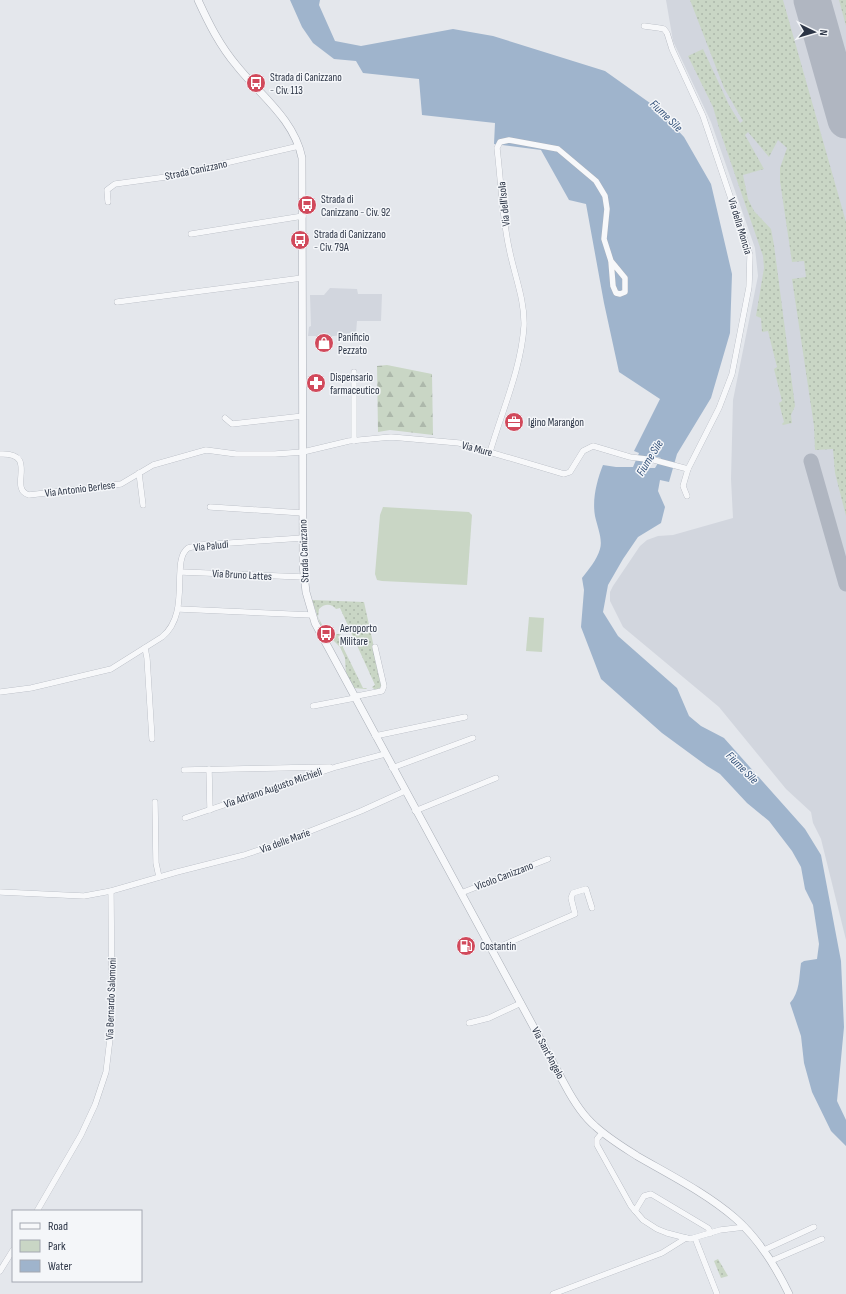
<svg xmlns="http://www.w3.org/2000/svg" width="846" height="1294" font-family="'Sofia Sans Condensed',sans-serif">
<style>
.built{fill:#d2d6de}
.green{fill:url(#green-dots)}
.forest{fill:url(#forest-firs)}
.pitch{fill:#c9d6c5}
.water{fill:#9fb4cc;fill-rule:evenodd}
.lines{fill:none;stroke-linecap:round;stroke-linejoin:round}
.taxiway{stroke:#b0b6c1;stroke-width:15}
.runway{stroke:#b0b6c1;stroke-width:37}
.minor-casing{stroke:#a9aeb7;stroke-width:6}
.tertiary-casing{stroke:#a9aeb7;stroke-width:8}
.minor{stroke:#f7f8fa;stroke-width:5.5}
.tertiary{stroke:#f7f8fa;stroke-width:7}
.labels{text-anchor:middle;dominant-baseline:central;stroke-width:3;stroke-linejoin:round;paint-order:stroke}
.poi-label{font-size:11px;fill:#2b3445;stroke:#f4f6f9;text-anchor:start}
.street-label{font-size:11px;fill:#2b3445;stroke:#f4f6f9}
.water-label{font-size:12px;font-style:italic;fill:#34527a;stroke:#f4f6f9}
</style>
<defs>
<pattern id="green-dots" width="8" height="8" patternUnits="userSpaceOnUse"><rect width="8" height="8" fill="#c9d6c5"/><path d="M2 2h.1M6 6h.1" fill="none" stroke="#adb8ab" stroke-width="1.8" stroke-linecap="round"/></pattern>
<pattern id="forest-firs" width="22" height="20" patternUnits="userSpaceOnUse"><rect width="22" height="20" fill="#c9d6c5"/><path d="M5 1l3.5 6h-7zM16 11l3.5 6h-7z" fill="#adb8ab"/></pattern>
</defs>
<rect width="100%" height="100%" fill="#e4e7ec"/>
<g class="built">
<polygon points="666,0 846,0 846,940 821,839 813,823 811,812 786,789 719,707 623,627 610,601 610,592 613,586 640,546 647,540 658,536 673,535 733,518 731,479 733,400 758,276 755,248 711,122 673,41"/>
<polygon points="330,288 357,289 358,294 382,294 381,321 357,321 356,333 334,336 308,336 309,327 311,326 310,295 324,295"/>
</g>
<g class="green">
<polygon points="690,0 783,0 846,222 846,516 835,473 833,449 815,450 814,426 792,279 806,277 804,261 792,262 780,181 780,168 787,148 778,140 769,157 748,132 745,135 764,169 743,175 748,199 754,211 771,229 774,245 795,406 791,415 792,423 783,425 782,424 784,422 779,403 782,401 774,369 777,367 768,331 762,332 761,318 756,316 764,268 763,256 720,131 713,107 688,56 703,49 729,105 740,123 743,121 724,88"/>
<polygon points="839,0 846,0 846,26"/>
<path d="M 312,600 L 364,602 L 382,684 L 380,688 L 375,690 L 372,687 L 375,685 L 340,608 L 336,609 C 331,603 324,604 319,609 L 318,617 L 327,634 L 341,634 L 338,637 L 363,688 L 367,688 L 366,689 L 354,688 L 346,674 L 345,658 L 340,647 L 322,629 Z"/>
<polygon points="718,1259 728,1276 721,1278 714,1261"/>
</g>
<polygon class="forest" points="387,365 432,374 433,435 390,430 378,432 377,366"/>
<g class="pitch">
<polygon points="383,507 469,512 472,515 467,585 382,581 377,580 375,574 380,515"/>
<polygon points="529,617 544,618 542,652 526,651"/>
</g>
<path class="water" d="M 290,0 L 320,0 L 319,5 L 335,41 L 361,46 L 453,29 L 493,36 L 605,71 L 657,108 L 684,137 L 711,184 L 732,274 L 730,333 L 711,398 L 677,454 L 669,482 L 660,480 L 658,491 L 665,507 L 661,523 L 638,537 L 623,559 L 608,585 L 603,612 L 618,636 L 677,688 L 689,716 L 701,726 L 724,738 L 805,829 L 821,855 L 841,961 L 844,1027 L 837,1101 L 846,1120 L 846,1146 L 831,1131 L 812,1092 L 804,1063 L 801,1036 L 790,1003 C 800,992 799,977 801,963 L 804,961 L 817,959 L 819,944 L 813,905 L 805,889 L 801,867 L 792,851 L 769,821 L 747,803 L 720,774 L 707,766 L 662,733 L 601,679 L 581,627 L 584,590 L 582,578 C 588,570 597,560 600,549 C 603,539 597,526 595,516 C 592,499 597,480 603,465 L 616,467 L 633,467 L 639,453 L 634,451 L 660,399 L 619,372 L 604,303 L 586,204 L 569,200 L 541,150 L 494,144 L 495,123 L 422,115 L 419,79 L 363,73 L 356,61 L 334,59 L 313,43 L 302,27 ZM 652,456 L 661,458 L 655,468 L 649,468 L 648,461 Z"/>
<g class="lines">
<polyline class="taxiway" points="811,461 846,584"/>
<polyline class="runway" points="812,0 846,120"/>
<defs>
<g id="minor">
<polyline points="644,26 659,28 664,29 667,33 672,49 703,116 750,255 749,287 732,374 719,408 688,469 683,486 687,496"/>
<polyline points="108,202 107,190 115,184 166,177 299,146"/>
<polyline points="191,234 303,216"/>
<polyline points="117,302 302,278"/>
<polyline points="354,372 354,441"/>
<polyline points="225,418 232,424 303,416"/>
<path d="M 490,452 C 502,411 521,369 524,326 C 525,300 514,274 509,248 C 502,216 501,181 497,148 L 500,142 L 509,140 L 558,149 L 596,181 L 605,196 L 607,209 L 604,239 L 611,261 L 613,286 L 616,293 L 620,294 L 625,292 L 625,278 L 611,261"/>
<path d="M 0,454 C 40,452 7,489 29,495 L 121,484 L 153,465 L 206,450 L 236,454 L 275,454 L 303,452 L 349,441 L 391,437 L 459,443 L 564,474 L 570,472 L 583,451 L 593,446 L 630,457 L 654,460 L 688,469"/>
<polyline points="139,473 143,505"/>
<polyline points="210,507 303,513"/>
<polyline points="181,572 304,577"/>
<polyline points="179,609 312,615"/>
<polyline points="145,648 147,658 152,739"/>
<path d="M 0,692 L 31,688 L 111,669 L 162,637 C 192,613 170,561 188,548 L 200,545 L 303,538"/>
<polyline points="313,706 355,698 357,696 382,691 384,686 375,647"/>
<polyline points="375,736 465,717"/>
<polyline points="392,768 473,738"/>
<polyline points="209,769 210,810"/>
<polyline points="184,770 330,767"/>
<polyline points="155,802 156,863 159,877"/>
<polyline points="415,811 496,778"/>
<polyline points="185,818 336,767 385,754"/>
<polyline points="0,892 84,896 111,891 177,872 244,855 280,843 361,811 405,791"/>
<polyline points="461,893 548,859"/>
<polyline points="492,950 575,914 571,898 573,893 586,889 592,908"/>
<polyline points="469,1023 489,1018 521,1003"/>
<polyline points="602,1133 597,1139 597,1145 631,1206 643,1220 657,1229 667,1233 690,1239 720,1230 745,1227"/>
<polyline points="37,1211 81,1135 95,1105 106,1072 112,1022 111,891"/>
<polyline points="635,1211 644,1196 651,1194 708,1228 711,1233"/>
<polyline points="695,1238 717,1294"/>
<polyline points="764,1250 814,1227"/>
<polyline points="771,1261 822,1239"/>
<polyline points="0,1271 13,1250"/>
<polyline points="553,1294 662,1253 686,1238"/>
</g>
<path id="tertiary" d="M 198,0 C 209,24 220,46 237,66 C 260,95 294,119 302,158 L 303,565 L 306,592 L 315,623 L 565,1085 C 573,1100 582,1115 595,1126 C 608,1138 623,1147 637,1156 C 670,1175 706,1193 735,1218 C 759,1239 775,1265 789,1294"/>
</defs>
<use href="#minor" class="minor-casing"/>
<use href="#tertiary" class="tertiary-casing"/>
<use href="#minor" class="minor"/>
<use href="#tertiary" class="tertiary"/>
</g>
<defs>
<symbol id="bus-disc" viewBox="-11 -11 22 22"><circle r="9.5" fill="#d1495b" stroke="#f4f6f9"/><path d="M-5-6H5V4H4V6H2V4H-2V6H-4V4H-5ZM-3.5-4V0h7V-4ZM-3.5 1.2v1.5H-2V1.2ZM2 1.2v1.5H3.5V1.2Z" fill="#fff"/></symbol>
<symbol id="shop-disc" viewBox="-11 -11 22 22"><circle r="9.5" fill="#d1495b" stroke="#f4f6f9"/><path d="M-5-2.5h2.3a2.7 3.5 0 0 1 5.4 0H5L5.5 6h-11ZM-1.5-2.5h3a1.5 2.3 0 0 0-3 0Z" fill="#fff"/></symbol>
<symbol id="pharmacy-disc" viewBox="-11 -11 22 22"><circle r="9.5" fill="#d1495b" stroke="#f4f6f9"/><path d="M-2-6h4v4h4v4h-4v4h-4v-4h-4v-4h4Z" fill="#fff"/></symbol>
<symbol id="office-disc" viewBox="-11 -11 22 22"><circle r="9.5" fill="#d1495b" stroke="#f4f6f9"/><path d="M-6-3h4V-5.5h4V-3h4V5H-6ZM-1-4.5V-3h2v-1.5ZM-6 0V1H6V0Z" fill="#fff"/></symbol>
<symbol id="fuel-disc" viewBox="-11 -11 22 22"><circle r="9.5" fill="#d1495b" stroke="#f4f6f9"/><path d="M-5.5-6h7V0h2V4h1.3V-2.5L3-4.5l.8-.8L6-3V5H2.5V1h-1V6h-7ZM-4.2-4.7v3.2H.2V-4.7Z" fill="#fff"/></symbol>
</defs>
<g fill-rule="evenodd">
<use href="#bus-disc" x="245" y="72" width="22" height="22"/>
<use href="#bus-disc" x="296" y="194" width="22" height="22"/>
<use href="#bus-disc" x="289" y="229" width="22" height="22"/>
<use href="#shop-disc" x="313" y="332" width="22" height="22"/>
<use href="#pharmacy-disc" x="305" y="372" width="22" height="22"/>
<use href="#office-disc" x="503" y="411" width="22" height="22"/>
<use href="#bus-disc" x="315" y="623" width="22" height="22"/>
<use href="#fuel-disc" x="455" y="935" width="22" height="22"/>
</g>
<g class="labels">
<g class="poi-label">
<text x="270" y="77">Strada di Canizzano<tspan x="270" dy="13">- Civ. 113</tspan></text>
<text x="321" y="199">Strada di<tspan x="321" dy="13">Canizzano - Civ. 92</tspan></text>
<text x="314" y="234">Strada di Canizzano<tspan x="314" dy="13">- Civ. 79A</tspan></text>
<text x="338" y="337">Panificio<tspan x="338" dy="13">Pezzato</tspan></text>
<text x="330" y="377">Dispensario<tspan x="330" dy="13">farmaceutico</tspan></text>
<text x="528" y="422">Igino Marangon</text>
<text x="340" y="628">Aeroporto<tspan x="340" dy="13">Militare</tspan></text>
<text x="480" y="946">Costantin</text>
</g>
<g class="street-label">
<text transform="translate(196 170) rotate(-12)">Strada Canizzano</text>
<text transform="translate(504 204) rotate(-96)">Via dell'Isola</text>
<text transform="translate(740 226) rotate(73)">Via della Moncia</text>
<text transform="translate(477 449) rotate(15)">Via Mure</text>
<text transform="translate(80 489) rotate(-7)">Via Antonio Berlese</text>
<text transform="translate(211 546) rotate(-6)">Via Paludi</text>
<text transform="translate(304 551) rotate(-92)">Strada Canizzano</text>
<text transform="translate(242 575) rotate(3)">Via Bruno Lattes</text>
<text transform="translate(273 788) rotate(-19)">Via Adriano Augusto Michieli</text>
<text transform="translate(285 841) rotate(-20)">Via delle Marie</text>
<text transform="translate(504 876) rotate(-21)">Vicolo Canizzano</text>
<text transform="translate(111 999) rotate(-88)">Via Bernardo Salomoni</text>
<text transform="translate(548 1053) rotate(62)">Via Sant'Angelo</text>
</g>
<g class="water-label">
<text transform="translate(666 116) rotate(44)">Fiume Sile</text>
<text transform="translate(650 458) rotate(-58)">Fiume Sile</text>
<text transform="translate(742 768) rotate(45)">Fiume Sile</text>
</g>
</g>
<rect x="12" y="1210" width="130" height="72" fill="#f4f6f9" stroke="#a4a8b1"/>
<rect x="20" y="1223" width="20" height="6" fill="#f7f8fa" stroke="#a4a8b1"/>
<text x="48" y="1230" font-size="12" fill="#2b3445">Road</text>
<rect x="20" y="1240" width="20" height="12" fill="#c9d6c5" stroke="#a4a8b1"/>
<text x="48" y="1250" font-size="12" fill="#2b3445">Park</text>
<rect x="20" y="1260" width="20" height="12" fill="#9fb4cc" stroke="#a4a8b1"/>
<text x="48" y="1270" font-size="12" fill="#2b3445">Water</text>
<g transform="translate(814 32) rotate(95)" stroke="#f4f6f9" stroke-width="3" paint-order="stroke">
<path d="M0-3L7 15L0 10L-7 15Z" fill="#2b3445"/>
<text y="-6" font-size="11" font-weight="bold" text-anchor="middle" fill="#2b3445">N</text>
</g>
</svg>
